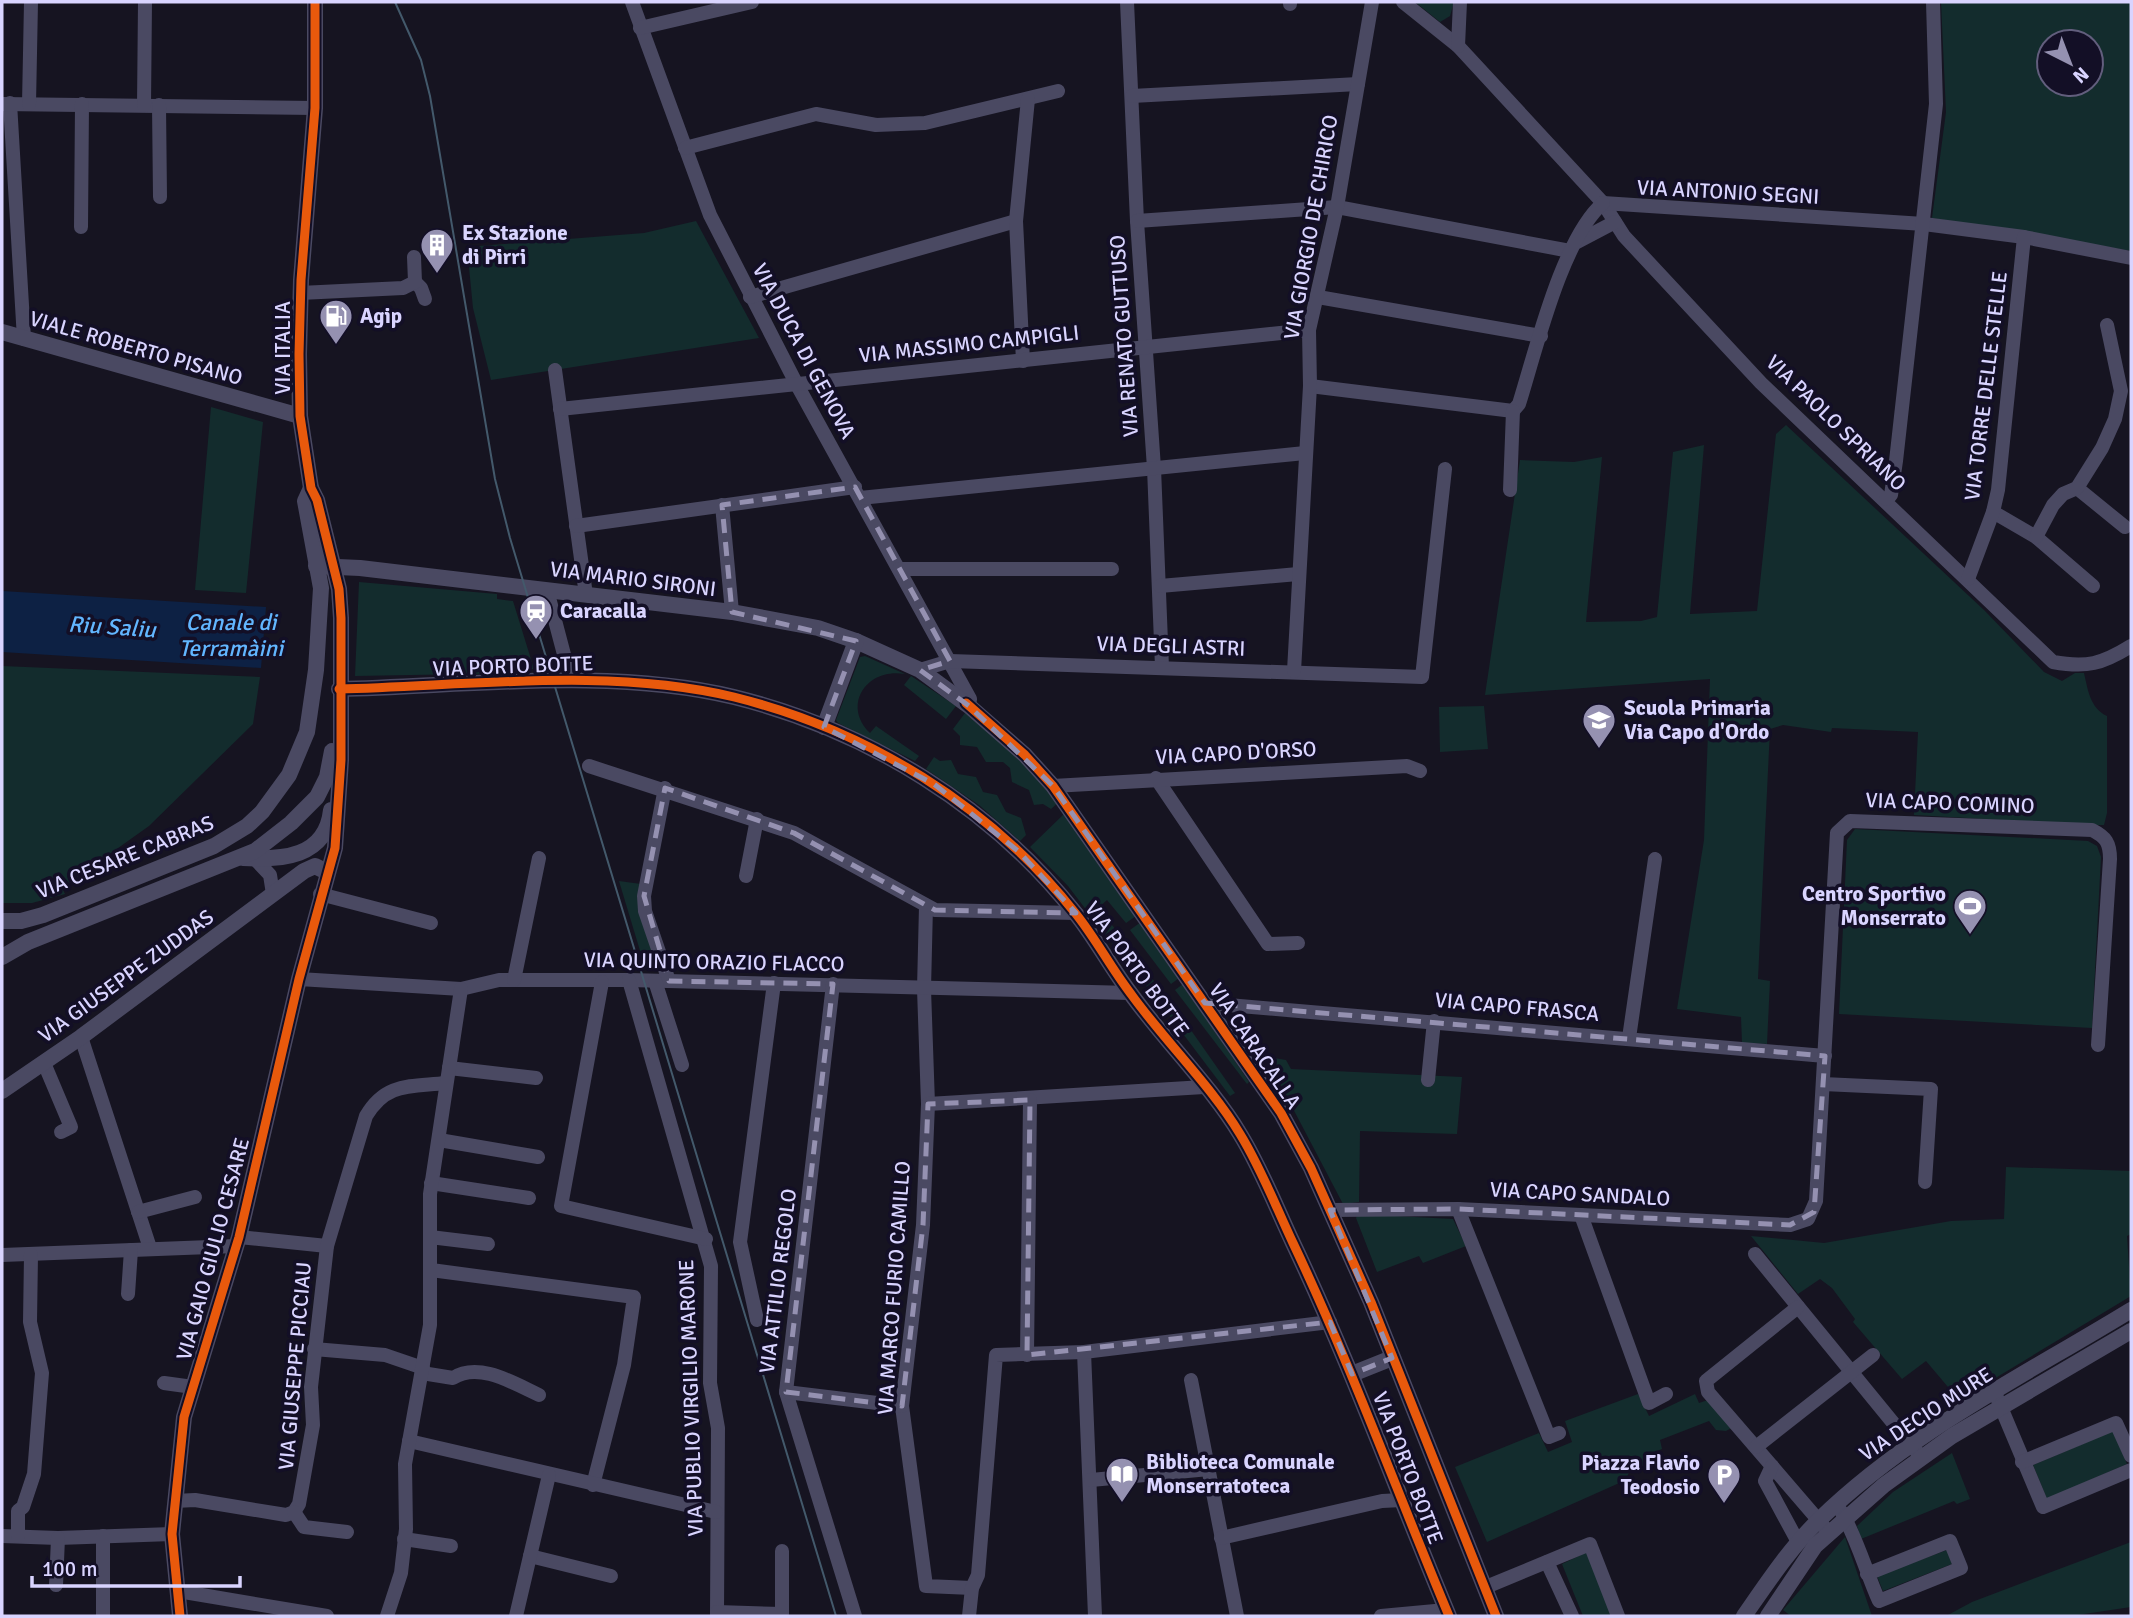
<svg xmlns="http://www.w3.org/2000/svg" width="2133" height="1618" font-family="Signika,sans-serif">
<style>
.green{fill:#132c2d;fill-rule:evenodd}
.water{fill:#0d2144}
.lines{fill:none;stroke-linecap:round;stroke-linejoin:round}
.minor{stroke:#4a4962;stroke-width:14}
.tertiary{stroke:#4a4962;stroke-width:16}
.tram{stroke:#43596b;stroke-width:2}
.cycleway-casing{stroke:#130f26;stroke-width:13}
.cycleway{stroke:#e8590c;stroke-width:9}
.marked{fill:none;stroke:#9591b1;stroke-width:5;stroke-dasharray:14 9;stroke-linejoin:round}
.labels{text-anchor:middle;dominant-baseline:central;stroke-width:7;stroke-linejoin:round;paint-order:stroke}
.street-label{font-size:21px;fill:#d9d4ff;stroke:#130f26}
.poi-label{font-size:21px;font-weight:bold;fill:#d9d4ff;stroke:#130f26;text-anchor:start}
.water-label{font-size:23px;font-style:italic;fill:#62b6ff;stroke:#130f26}
</style>
<rect width="100%" height="100%" fill="#161421"/>
<g class="green">
<polygon points="1415,2 1454,2 1450,16 1440,22"/>
<path d="M 1941,2 L 2131,2 L 2131,251 L 1932,218 L 1946,112 ZM 2049,42 L 2091,42 L 2091,84 L 2049,84 Z"/>
<polygon points="696,221 759,338 491,380 473,308 467,247 644,233"/>
<polygon points="211,407 263,422 246,593 195,590"/>
<path d="M 1786,425 L 1984,610 L 2044,672 L 2062,681 L 2075,673 L 2084,673 C 2088,690 2090,708 2107,716 L 2107,813 L 2104,825 L 2092,825 L 1914,815 L 1918,732 L 1832,728 L 1831,732 L 1783,725 L 1770,729 L 1758,979 L 1770,981 L 1767,1044 L 1742,1043 L 1741,1017 L 1677,1009 L 1704,840 L 1710,679 L 1485,695 L 1520,460 L 1574,462 L 1602,457 L 1586,622 L 1641,621 L 1657,617 L 1673,452 L 1704,445 L 1690,614 L 1757,611 L 1776,434 Z"/>
<polygon points="359,582 497,594 497,599 513,601 534,669 519,669 519,673 355,676"/>
<path d="M 865,656 L 905,674 C 868,667 841,704 870,733 L 876,726 L 919,756 L 915,761 L 838,723 L 836,720 L 860,657 Z"/>
<polygon points="2,666 260,677 253,724 149,826 62,888 65,894 32,903 2,903"/>
<polygon points="911,676 956,706 946,719 904,685"/>
<polygon points="1484,706 1488,749 1440,752 1439,707"/>
<polygon points="965,713 1006,746 1059,802 1051,809 1043,804 1034,805 1029,790 1012,782 1010,768 1003,762 986,762 977,747 960,745 960,736 953,729"/>
<polygon points="934,757 940,761 951,760 958,774 976,777 983,792 997,795 1006,812 1021,818 1026,835 1020,841 979,805 926,769"/>
<polygon points="1064,814 1136,916 1126,923 1107,900 1098,908 1116,930 1107,937 1068,886 1030,847"/>
<polygon points="1855,829 2088,841 2097,846 2101,857 2092,1028 1839,1014 1847,840"/>
<polygon points="619,881 641,884 652,950 641,954"/>
<polygon points="1141,922 1179,978 1171,984 1130,930"/>
<polygon points="1120,937 1161,990 1154,996 1112,943"/>
<polygon points="1183,984 1249,1082 1247,1084 1175,990"/>
<polygon points="1167,996 1235,1093 1230,1096 1159,1002"/>
<polygon points="1274,1058 1286,1060 1291,1069 1462,1077 1457,1134 1360,1131 1359,1202 1343,1204 1268,1061"/>
<polygon points="2006,1167 2131,1171 2131,1234 2127,1236 2131,1296 1959,1400 1926,1361 1902,1379 1853,1322 1855,1319 1832,1288 1820,1279 1798,1294 1751,1236 1824,1243 1951,1221 2004,1219"/>
<polygon points="1358,1214 1453,1219 1466,1246 1423,1263 1419,1256 1377,1272 1356,1218"/>
<polygon points="1638,1394 1649,1416 1695,1394 1699,1403 1708,1400 1733,1427 1726,1431 1716,1430 1709,1421 1660,1440 1662,1449 1652,1453 1655,1460 1629,1472 1626,1480 1487,1542 1455,1467 1539,1433 1548,1452 1572,1442 1565,1421"/>
<polygon points="2113,1431 2127,1464 2047,1499 2033,1465"/>
<polygon points="1952,1453 1970,1499 1957,1504 1954,1501 1861,1539 1857,1526 1893,1492"/>
<polygon points="1845,1537 1872,1616 1791,1616 1783,1610"/>
<polygon points="2131,1542 2131,1607 2071,1616 1946,1616 1972,1602"/>
<polygon points="1947,1550 1952,1564 1883,1591 1877,1576"/>
<polygon points="1587,1552 1613,1616 1583,1616 1562,1564"/>
</g>
<polygon class="water" points="2,591 266,607 261,668 2,652"/>
<g class="lines">
<g class="minor">
<polyline points="632,2 710,215 796,383 970,699 969,706"/>
<polyline points="1127,2 1137,221 1154,468 1162,667"/>
<polyline points="1290,2 1290,4"/>
<path d="M 1403,2 L 1458,46 L 1603,203 L 1624,236 L 1761,383 L 2053,662 C 2087,668 2102,664 2131,646"/>
<polyline points="640,28 752,2"/>
<polyline points="1458,46 1460,2"/>
<polyline points="1132,96 1358,84"/>
<polyline points="10,103 24,339"/>
<polyline points="2,104 315,108"/>
<polyline points="29,104 31,2"/>
<polyline points="144,105 145,2"/>
<polyline points="159,105 160,197"/>
<polyline points="685,148 816,114 876,125 925,123 1058,91"/>
<polyline points="1603,203 1924,224 2024,237 2131,258"/>
<polyline points="1137,221 1337,207 1570,251"/>
<polyline points="81,227 82,104"/>
<polyline points="1577,242 1615,222"/>
<polyline points="415,282 421,288 425,299"/>
<polyline points="300,293 403,288 415,282 414,257"/>
<polyline points="750,297 1016,221"/>
<polyline points="1318,297 1541,336"/>
<polyline points="1023,361 1016,221 1028,99"/>
<polyline points="555,370 586,595"/>
<polyline points="1310,386 1513,411"/>
<polyline points="560,409 1309,330"/>
<path d="M 1513,411 L 1519,404 C 1536,350 1562,239 1603,203"/>
<polyline points="2077,488 2125,527"/>
<polyline points="1510,490 1513,411"/>
<polyline points="860,498 1305,453"/>
<polyline points="1886,499 1891,495 1896,461 1936,104 1933,2"/>
<polyline points="722,505 732,612"/>
<polyline points="1993,512 2036,537 2093,586"/>
<polyline points="576,526 855,487"/>
<polyline points="2036,537 2053,505 2063,494 2077,488 2102,448 2115,419 2121,391 2107,325"/>
<polyline points="899,569 1112,569"/>
<polyline points="1968,579 1993,512 1998,490 2024,237"/>
<polyline points="1160,586 1298,574"/>
<polyline points="547,590 571,681"/>
<polyline points="920,670 950,661 1422,677 1445,469"/>
<polyline points="1294,671 1310,386 1309,330 1337,207 1372,2"/>
<polyline points="589,766 794,833 935,910 1076,913"/>
<polyline points="1156,778 1268,944 1298,943"/>
<polyline points="1053,786 1407,766 1420,771"/>
<polyline points="665,788 644,896 645,911 669,981"/>
<polyline points="255,859 270,875 273,894"/>
<polyline points="746,876 757,819"/>
<polyline points="320,894 431,923"/>
<polyline points="926,906 924,989 928,1104 923,1225 902,1406 926,1586 972,1588"/>
<polyline points="299,979 461,989 499,980 629,980 1130,993"/>
<polyline points="514,980 539,858"/>
<polyline points="629,980 711,1266 710,1383 718,1428 717,1616"/>
<polyline points="655,981 682,1065"/>
<polyline points="602,982 561,1206 706,1239"/>
<polyline points="833,984 786,1392 855,1616"/>
<polyline points="1205,1003 1825,1056"/>
<polyline points="81,1037 150,1248"/>
<polyline points="1629,1038 1655,859"/>
<polyline points="44,1063 71,1127 61,1132"/>
<polyline points="449,1068 536,1078"/>
<polyline points="1428,1080 1434,1021"/>
<polyline points="1823,1084 1931,1089 1925,1182"/>
<polyline points="928,1104 1204,1087"/>
<polyline points="439,1140 538,1157"/>
<polyline points="431,1183 529,1198"/>
<polyline points="1458,1209 1549,1437 1559,1433"/>
<path d="M 1330,1210 L 1458,1209 L 1790,1225 L 1808,1219 L 1816,1201 L 1837,833 L 1850,821 L 2092,830 C 2106,837 2110,843 2110,859 L 2098,1045"/>
<polyline points="138,1212 195,1197"/>
<polyline points="1581,1215 1649,1403 1666,1394"/>
<polyline points="239,1237 327,1246"/>
<polyline points="430,1237 488,1244"/>
<polyline points="1755,1254 1921,1457"/>
<polyline points="2,1255 236,1246"/>
<polyline points="431,1270 634,1297 624,1365 593,1485"/>
<polyline points="128,1294 131,1250"/>
<polyline points="1798,1307 1706,1381 1708,1392 1826,1529"/>
<polyline points="757,1320 740,1242 774,983"/>
<polyline points="314,1349 385,1355 423,1368"/>
<polyline points="1084,1352 1095,1616"/>
<polyline points="1027,1355 1030,1100"/>
<path d="M 422,1373 L 453,1378 C 479,1361 515,1384 539,1395"/>
<polyline points="1191,1380 1237,1616"/>
<polyline points="164,1383 193,1387"/>
<polyline points="786,1392 902,1406"/>
<polyline points="1995,1393 2043,1507 2131,1470"/>
<polyline points="409,1441 716,1512"/>
<polyline points="1756,1447 1873,1355"/>
<polyline points="2022,1462 2116,1423 2131,1456"/>
<polyline points="1772,1466 1765,1481 1798,1542"/>
<polyline points="1091,1480 1209,1469"/>
<path d="M 175,1501 L 195,1500 L 286,1515 L 294,1512 L 299,1504 L 313,1425 L 311,1387 L 327,1246 L 366,1116 C 386,1082 410,1087 446,1083"/>
<path d="M 1841,1511 C 1857,1538 1866,1572 1879,1601 L 1961,1568 L 1950,1541 L 1867,1574"/>
<polyline points="294,1512 304,1527 347,1532"/>
<polyline points="2,1536 58,1538 172,1534"/>
<polyline points="18,1536 18,1511 23,1507 34,1474 42,1373 30,1322 31,1255"/>
<polyline points="1221,1538 1382,1501 1402,1500"/>
<polyline points="404,1539 451,1546"/>
<polyline points="530,1556 611,1576"/>
<polyline points="1547,1562 1572,1616"/>
<polyline points="56,1585 58,1538"/>
<polyline points="1486,1587 1590,1544 1618,1616"/>
<polyline points="178,1591 327,1616"/>
<polyline points="717,1612 782,1614 782,1551"/>
<polyline points="103,1616 103,1536"/>
<polyline points="387,1616 401,1573 406,1529 405,1464 430,1325 430,1194 461,989"/>
<polyline points="516,1616 549,1475"/>
<polyline points="969,1616 972,1588 978,1575 996,1355 1084,1352 1330,1322"/>
<polyline points="1381,1616 1446,1610"/>
</g>
<g class="tertiary">
<polyline points="2,332 300,416"/>
<polyline points="316,566 360,568 732,612 818,628 856,641 920,670 969,706 1025,755 1053,786 1281,1113 1311,1168 1371,1302 1496,1616"/>
<path d="M 339,689 C 467,686 610,667 734,697 C 867,730 991,806 1076,914 C 1096,939 1111,968 1131,994 C 1164,1040 1212,1087 1240,1134 C 1261,1168 1276,1207 1293,1243 C 1351,1365 1397,1492 1449,1616"/>
<polyline points="824,727 856,641"/>
<path d="M 243,858 C 281,860 326,858 331,810"/>
<polyline points="2,921 21,921 43,915 214,846 247,826 262,812 289,775 307,732 316,670 321,588 305,501 311,488"/>
<polyline points="2,957 28,942 255,851 291,823 317,797 327,777 332,751"/>
<polyline points="2,1091 81,1037 304,871 315,866 327,872"/>
<polyline points="1352,1374 1392,1358"/>
<polyline points="180,1616 172,1534 184,1417 239,1237 299,979 335,848 341,760 341,618 339,589 317,500 311,488 300,416 299,354 301,280 315,108 315,2"/>
<path d="M 1744,1616 C 1767,1583 1790,1548 1819,1520 C 1909,1432 2025,1375 2131,1310"/>
<polyline points="1768,1616 1815,1546 1884,1485 1952,1436 2131,1331"/>
</g>
<polyline class="tram" points="395,2 421,60 430,96 495,479 510,538 836,1616"/>
<defs>
<g id="cycleway">
<path d="M 339,689 C 467,686 610,667 734,697 C 867,730 991,806 1076,914 C 1096,939 1111,968 1131,994 C 1164,1040 1212,1087 1240,1134 C 1261,1168 1276,1207 1293,1243 C 1351,1365 1397,1492 1449,1616"/>
<polyline points="966,703 1025,755 1053,786 1281,1113 1311,1168 1371,1302 1496,1616"/>
<polyline points="180,1616 172,1534 184,1417 239,1237 299,979 335,848 341,760 341,618 339,589 317,500 311,488 300,416 299,354 301,280 315,108 315,2"/>
</g>
</defs>
<use href="#cycleway" class="cycleway-casing"/>
<use href="#cycleway" class="cycleway"/>
</g>
<path class="marked" d="M 855,487 L 950,661 L 920,670 L 969,706 L 1053,786 L 1205,1003 L 1825,1056 L 1814,1212 L 1790,1225 L 1458,1209 L 1330,1210 L 1392,1358 L 1352,1374 L 1330,1322 L 1027,1355 L 1030,1100 L 928,1104 L 923,1225 L 902,1406 L 786,1392 L 833,984 L 669,981 L 644,896 L 665,788 L 794,833 L 935,910 L 1076,913 L 1018,851 L 934,784 L 824,727 L 856,641 L 732,612 L 722,505 Z"/>
<defs>
<symbol id="building-pin" viewBox="-11 -11 22 30"><path d="M0 17L-7.5 6A9.5 9.5 0 1 1 7.5 6Z" fill="#9591b1" stroke="#130f26"/><path d="M-4-6H4V6H1V3H-1V6H-4ZM-2.5-4.3h1.7v1.8h-1.7ZM.8-4.3h1.7v1.8H.8ZM-2.5-1h1.7V.8h-1.7ZM.8-1h1.7V.8H.8Z" fill="#fff"/></symbol>
<symbol id="fuel-pin" viewBox="-11 -11 22 30"><path d="M0 17L-7.5 6A9.5 9.5 0 1 1 7.5 6Z" fill="#9591b1" stroke="#130f26"/><path d="M-5.5-6h7V0h2V4h1.3V-2.5L3-4.5l.8-.8L6-3V5H2.5V1h-1V6h-7ZM-4.2-4.7v3.2H.2V-4.7Z" fill="#fff"/></symbol>
<symbol id="station-pin" viewBox="-11 -11 22 30"><path d="M0 17L-7.5 6A9.5 9.5 0 1 1 7.5 6Z" fill="#9591b1" stroke="#130f26"/><path d="M-3-6H3Q5-6 5-4V2Q5 4 3 4L4.5 6H3L1.5 4h-3L-3 6H-4.5L-3 4Q-5 4-5 2V-4Q-5-6-3-6ZM-3.5-4v3h7v-3ZM-3.5 1v1.5H-2V1ZM2 1v1.5H3.5V1Z" fill="#fff"/></symbol>
<symbol id="school-pin" viewBox="-11 -11 22 30"><path d="M0 17L-7.5 6A9.5 9.5 0 1 1 7.5 6Z" fill="#9591b1" stroke="#130f26"/><path d="M0-5L7-2L0 1L-7-2ZM-4 1L0 2.5L4 1V4Q0 6-4 4Z" fill="#fff"/></symbol>
<symbol id="stadium-pin" viewBox="-11 -11 22 30"><path d="M0 17L-7.5 6A9.5 9.5 0 1 1 7.5 6Z" fill="#9591b1" stroke="#130f26"/><path d="M0-5a6.5 5 0 1 0 0 10a6.5 5 0 1 0 0-10ZM-3.5-1.8h7v3.6h-7Z" fill="#fff"/></symbol>
<symbol id="library-pin" viewBox="-11 -11 22 30"><path d="M0 17L-7.5 6A9.5 9.5 0 1 1 7.5 6Z" fill="#9591b1" stroke="#130f26"/><path d="M-6-4Q-3-5.5-.7-3.5V5Q-3 3-6 4ZM6-4Q3-5.5 .7-3.5V5Q3 3 6 4Z" fill="#fff"/></symbol>
<symbol id="parking-pin" viewBox="-11 -11 22 30"><path d="M0 17L-7.5 6A9.5 9.5 0 1 1 7.5 6Z" fill="#9591b1" stroke="#130f26"/><path d="M-3.5-5.5H1a3.5 3.5 0 0 1 0 7H-1V5.5H-3.5ZM-1-3.4V-.6H.8a1.4 1.4 0 0 0 0-2.8Z" fill="#fff"/></symbol>
</defs>
<g fill-rule="evenodd">
<use href="#building-pin" x="418" y="226" width="38" height="52"/>
<use href="#fuel-pin" x="317" y="297" width="38" height="52"/>
<use href="#station-pin" x="517" y="592" width="38" height="52"/>
<use href="#school-pin" x="1580" y="701" width="38" height="52"/>
<use href="#stadium-pin" x="1951" y="887" width="38" height="52"/>
<use href="#library-pin" x="1103" y="1455" width="38" height="52"/>
<use href="#parking-pin" x="1705" y="1456" width="38" height="52"/>
</g>
<g class="labels">
<g class="street-label">
<text transform="translate(1728 192) rotate(3)">VIA ANTONIO SEGNI</text>
<text transform="translate(1311 227) rotate(-80)">VIA GIORGIO DE CHIRICO</text>
<text transform="translate(1124 336) rotate(-94)">VIA RENATO GUTTUSO</text>
<text transform="translate(969 344) rotate(-6)">VIA MASSIMO CAMPIGLI</text>
<text transform="translate(136 348) rotate(16)">VIALE ROBERTO PISANO</text>
<text transform="translate(283 348) rotate(-90)">VIA ITALIA</text>
<text transform="translate(804 351) rotate(62)">VIA DUCA DI GENOVA</text>
<text transform="translate(1986 386) rotate(-83)">VIA TORRE DELLE STELLE</text>
<text transform="translate(1836 423) rotate(44)">VIA PAOLO SPRIANO</text>
<text transform="translate(633 579) rotate(7)">VIA MARIO SIRONI</text>
<text transform="translate(1171 646) rotate(2)">VIA DEGLI ASTRI</text>
<text transform="translate(513 666) rotate(-2)">VIA PORTO BOTTE</text>
<text transform="translate(1236 753) rotate(-3)">VIA CAPO D'ORSO</text>
<text transform="translate(1950 803) rotate(2)">VIA CAPO COMINO</text>
<text transform="translate(125 857) rotate(-22)">VIA CESARE CABRAS</text>
<text transform="translate(714 962) rotate(1)">VIA QUINTO ORAZIO FLACCO</text>
<text transform="translate(1137 969) rotate(54)">VIA PORTO BOTTE</text>
<text transform="translate(126 976) rotate(-36)">VIA GIUSEPPE ZUDDAS</text>
<text transform="translate(1517 1007) rotate(5)">VIA CAPO FRASCA</text>
<text transform="translate(1255 1046) rotate(56)">VIA CARACALLA</text>
<text transform="translate(1580 1194) rotate(3)">VIA CAPO SANDALO</text>
<text transform="translate(213 1249) rotate(-75)">VIA GAIO GIULIO CESARE</text>
<text transform="translate(778 1281) rotate(-83)">VIA ATTILIO REGOLO</text>
<text transform="translate(894 1288) rotate(-86)">VIA MARCO FURIO CAMILLO</text>
<text transform="translate(295 1366) rotate(-85)">VIA GIUSEPPE PICCIAU</text>
<text transform="translate(691 1398) rotate(-92)">VIA PUBLIO VIRGILIO MARONE</text>
<text transform="translate(1926 1414) rotate(-33)">VIA DECIO MURE</text>
<text transform="translate(1408 1468) rotate(69)">VIA PORTO BOTTE</text>
</g>
<g class="poi-label">
<text x="462" y="233">Ex Stazione<tspan x="462" dy="24">di Pirri</tspan></text>
<text x="360" y="316">Agip</text>
<text x="560" y="611">Caracalla</text>
<text x="1624" y="708">Scuola Primaria<tspan x="1624" dy="24">Via Capo d'Ordo</tspan></text>
<text x="1946" y="894" text-anchor="end">Centro Sportivo<tspan x="1946" dy="24">Monserrato</tspan></text>
<text x="1146" y="1462">Biblioteca Comunale<tspan x="1146" dy="24">Monserratoteca</tspan></text>
<text x="1700" y="1463" text-anchor="end">Piazza Flavio<tspan x="1700" dy="24">Teodosio</tspan></text>
</g>
<g class="water-label">
<text x="231" y="622">Canale di<tspan x="231" dy="26">Terramàini</tspan></text>
<text transform="translate(112 627) rotate(4)">Riu Saliu</text>
</g>
</g>
<rect width="2133" height="1618" fill="none" stroke="#d9d4ff" stroke-width="7"/>
<g transform="translate(2070 63) rotate(138)"><circle r="33" fill="#130f26" stroke="#625e7d" stroke-width="2"/>
<path d="M0-5L12 26L0 18L-12 26Z" fill="#9591b1"/>
<text y="-10" font-size="19" font-weight="bold" text-anchor="middle" fill="#d9d4ff">N</text>
</g>
<path d="M32 1576v10h208v-10" fill="none" stroke="#d9d4ff" stroke-width="3.5"/>
<text x="42" y="1576" font-size="21" fill="#d9d4ff" stroke="#130f26" stroke-width="5" paint-order="stroke">100 m</text>
</svg>
